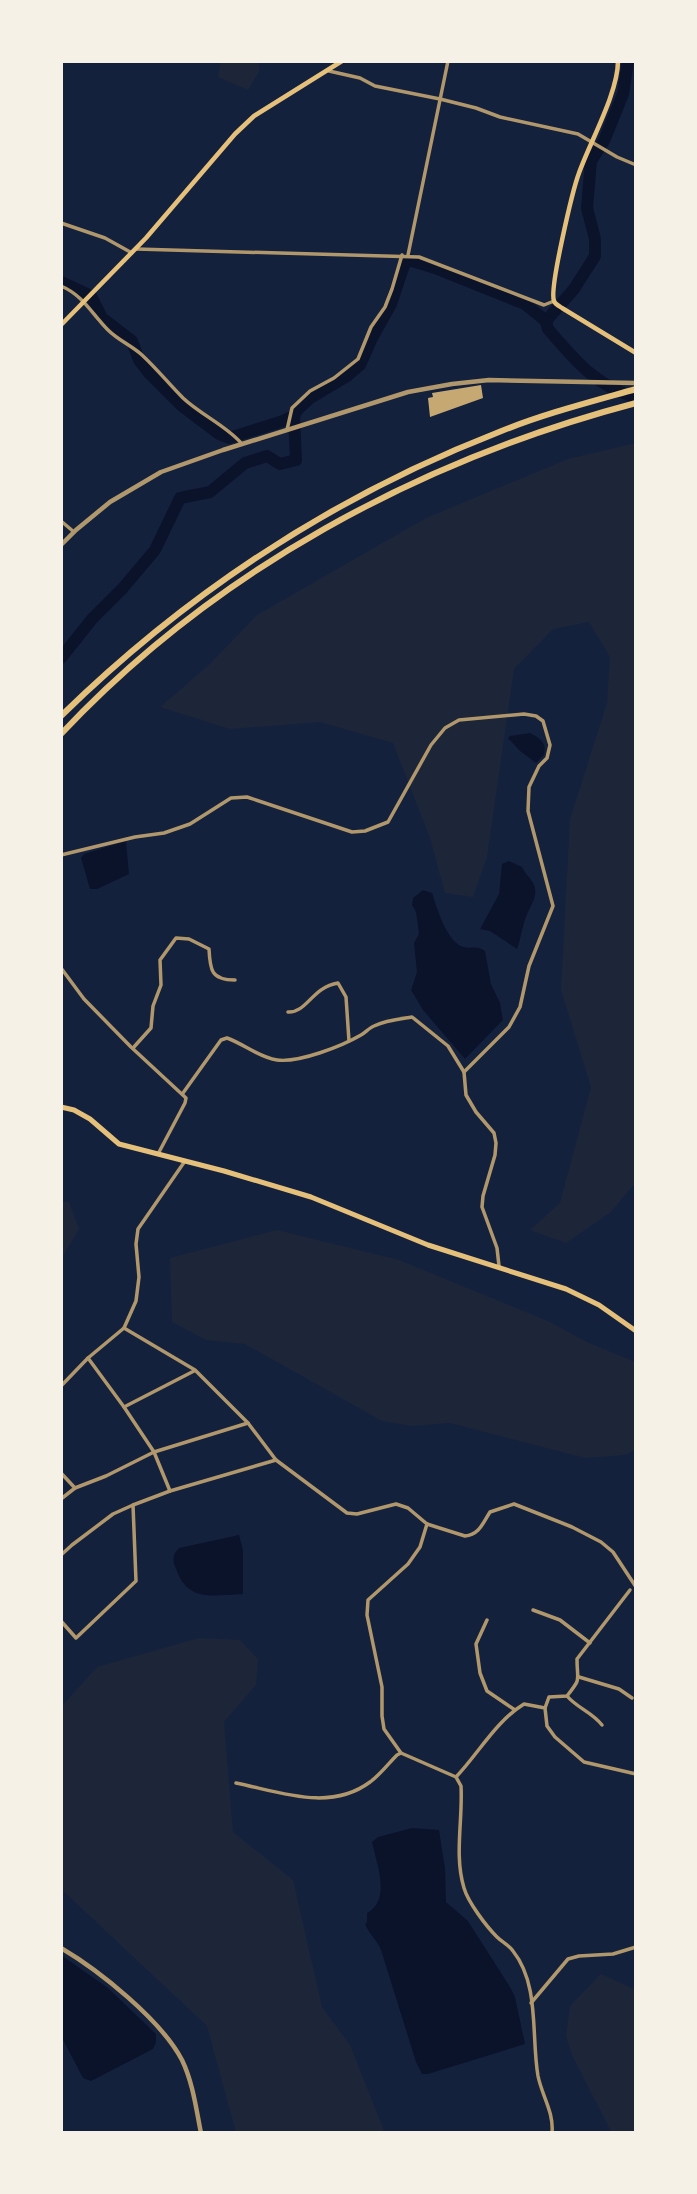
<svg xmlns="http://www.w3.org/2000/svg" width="697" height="2194" font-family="'IBM Plex Sans',sans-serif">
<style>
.green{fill:#1d2539}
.water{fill:#0b132b}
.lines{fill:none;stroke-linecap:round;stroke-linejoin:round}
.river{stroke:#0b132b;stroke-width:12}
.building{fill:#c6a872}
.minor{stroke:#b1986c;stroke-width:3.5}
.tertiary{stroke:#b1986c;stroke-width:4.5}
.secondary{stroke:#e5c07b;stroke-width:4.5}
.primary{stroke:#e5c07b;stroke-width:5}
.motorway{stroke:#e5c07b;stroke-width:6}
</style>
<rect width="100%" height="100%" fill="#14213d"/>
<g class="green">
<polygon points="221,61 258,61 260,70 248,90 218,77"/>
<polygon points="636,443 636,1182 611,1212 566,1243 530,1230 560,1203 591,1087 561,990 570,819 607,703 610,657 589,622 553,629 514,669 487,857 473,897 445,893 430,838 393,743 320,722 230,729 160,707 211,663 257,615 426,518 568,459"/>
<polygon points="61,1202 69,1202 79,1229 61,1259"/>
<polygon points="277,1230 399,1260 550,1322 589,1343 633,1361 636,1363 636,1449 626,1455 585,1458 450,1423 412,1426 382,1421 245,1344 206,1340 172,1322 170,1258"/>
<polygon points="199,1638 240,1640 258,1659 256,1685 224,1722 233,1832 293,1880 322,2007 350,2045 385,2133 236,2133 207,2026 61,1889 61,1707 97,1667"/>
<polygon points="601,1974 636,1990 636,2133 612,2133 573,2057 566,2037 570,2006"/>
</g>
<g class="water">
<path d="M 530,733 C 540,738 547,743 544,755 L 536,763 L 520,751 L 508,738 L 510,736 Z"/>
<polygon points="126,841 129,874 97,889 90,889 81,858 84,854"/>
<path d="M 509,861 L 522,867 C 525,874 532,879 534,885 C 539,897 529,907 526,917 C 522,927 521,939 517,949 L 490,931 L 480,929 L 499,894 L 502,864 Z"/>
<path d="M 423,890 L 432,893 C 437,908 447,943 464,947 C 472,949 478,945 485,951 L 491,984 L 500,1003 L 503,1020 L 465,1059 L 423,1010 L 411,990 L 417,972 L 414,943 L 419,934 L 416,912 L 412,905 L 413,898 Z"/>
<path d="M 239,1535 L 243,1550 L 243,1594 C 213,1595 188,1603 176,1569 C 172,1560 172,1555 179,1548 Z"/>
<path d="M 412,1828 L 439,1830 L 445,1868 L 446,1902 L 468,1921 L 510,1987 L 515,1997 L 525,2044 L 428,2074 L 422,2074 L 416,2062 L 381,1950 C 377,1940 369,1934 365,1924 L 367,1922 L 367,1913 C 392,1899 376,1863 372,1842 L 378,1837 Z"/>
<polygon points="61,1955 108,1988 156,2034 156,2043 153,2049 91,2081 83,2078 62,2038"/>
</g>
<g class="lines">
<g class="river">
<polyline points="61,282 91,296 102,318 132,341 139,360 149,373 182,406 219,434 229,438 280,422 294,416 298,409 310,398 347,376 360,365 372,338 391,304 404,265 409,260 435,268 525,304 546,321"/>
<polyline points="546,321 574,289 595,256 595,239 587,208 591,161 604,141 623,94 628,61"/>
<path d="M 546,321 L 548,329 C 573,358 597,388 636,397"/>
<polyline points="61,658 92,619 123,588 155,550 180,498 210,492 245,463 267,456 280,464 296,460 294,416"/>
</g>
</g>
<polygon class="building" points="481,385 483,398 430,417 428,398 433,397 432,393"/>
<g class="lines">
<g class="minor">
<polyline points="329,71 360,78 375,86 440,99 476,108 500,117 578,134 617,157 636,165"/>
<polyline points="61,223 105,238 132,253"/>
<polyline points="136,249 419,257 544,305 554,301"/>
<polyline points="408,255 448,61"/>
<path d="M 61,286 C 84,296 91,313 108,330 C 118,340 132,346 142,355 C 157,369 169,384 183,398 C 201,415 227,426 242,444"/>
<polyline points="287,430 292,408 310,391 334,378 358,359 371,327 385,307 392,289 402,255"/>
<polyline points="61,521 74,532"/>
<polyline points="61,855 135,837 164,833 190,824 231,798 247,797 352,832 365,831 388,822 431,745 445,728 459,720 524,714 536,716 543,721 550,745 547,758 539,766 529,787 528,811 553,906 529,966 520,1007 509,1027 464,1072"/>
<polyline points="61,968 84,999 131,1047 186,1098 185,1103 158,1154"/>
<path d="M 288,1012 C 307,1013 312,987 338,983 L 346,997 L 349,1041"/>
<path d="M 133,1048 L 151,1028 L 153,1006 L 161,985 L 160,960 L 176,938 L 189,939 L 209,949 C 210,970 211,980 235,980"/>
<path d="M 183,1093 L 221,1040 L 227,1038 C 244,1044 258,1057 277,1060 C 299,1063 342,1046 361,1035 C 365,1033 369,1028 374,1026 C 386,1020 399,1019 412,1017 L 448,1046 L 464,1072 L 466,1095 L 476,1112 L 494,1133 L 496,1143 L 495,1155 L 483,1196 L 482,1207 L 497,1248 L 499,1266"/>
<path d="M 124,1328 L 195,1370 L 248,1423 L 276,1460 L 347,1513 L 357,1514 L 396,1504 L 408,1508 L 427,1524 L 465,1536 C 479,1535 483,1523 490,1512 L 514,1504 L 572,1527 L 601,1542 L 613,1552 L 636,1587"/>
<polyline points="88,1358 124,1407 154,1452 170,1491"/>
<polyline points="61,1386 88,1358 124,1328 136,1301 139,1277 136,1244 138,1229 185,1161"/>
<polyline points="124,1407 194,1371"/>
<polyline points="61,1473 75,1488"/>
<polyline points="61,1499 75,1488 106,1476 154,1452 248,1423"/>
<path d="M 427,1524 L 420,1547 L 408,1564 L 368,1600 L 367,1615 L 382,1687 L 382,1716 L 384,1729 L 401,1753 L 456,1777 L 461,1786 C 463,1820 454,1855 464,1888 C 468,1902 486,1926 497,1937 C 502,1942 509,1945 513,1951 C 540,1985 531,2036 538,2076 C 542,2096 554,2112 552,2133"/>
<polyline points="61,1555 72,1545 113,1514 133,1505 170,1491 276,1460"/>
<polyline points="533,1610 560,1620 590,1643"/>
<polyline points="487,1620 476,1644 480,1673 487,1691 515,1710"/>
<polyline points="61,1621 76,1638 136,1581 133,1505"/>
<polyline points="579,1677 619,1689 632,1698"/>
<path d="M 567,1696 C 577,1708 592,1712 602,1725"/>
<path d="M 545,1708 L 549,1697 L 567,1696 C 582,1677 577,1682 577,1659 L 630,1590"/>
<path d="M 456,1777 C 478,1754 496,1721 524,1704 L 545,1708 L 547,1726 L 555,1737 L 584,1762 L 636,1774"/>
<path d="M 236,1783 C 280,1792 330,1812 370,1782 C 380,1775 388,1764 397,1755 L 401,1753"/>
<polyline points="531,2003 568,1959 579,1956 613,1954 636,1947"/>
</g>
<g class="tertiary">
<polyline points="61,545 76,530 110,502 161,472 223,450 408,392 452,384 489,380 636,383"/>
<path d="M 61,1948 C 100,1971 161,2020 182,2060 C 193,2083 196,2108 201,2133"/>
</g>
<g class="secondary">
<path d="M 618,61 C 618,93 590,142 579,173 C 573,189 549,289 554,301 C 555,304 559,306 562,308 L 636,353"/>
<polyline points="61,325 146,238 235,134 254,116 342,61"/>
</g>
<polyline class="primary" points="61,1107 74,1110 90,1119 119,1144 224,1171 311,1197 428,1245 566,1289 599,1305 636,1331"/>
<g class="motorway">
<path d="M 61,716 C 189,591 332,497 499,432 C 543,414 590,402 636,389"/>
<path d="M 61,734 C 215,570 420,460 636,403"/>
</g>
</g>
<rect width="697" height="2194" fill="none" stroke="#f6f1e7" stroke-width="126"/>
</svg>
